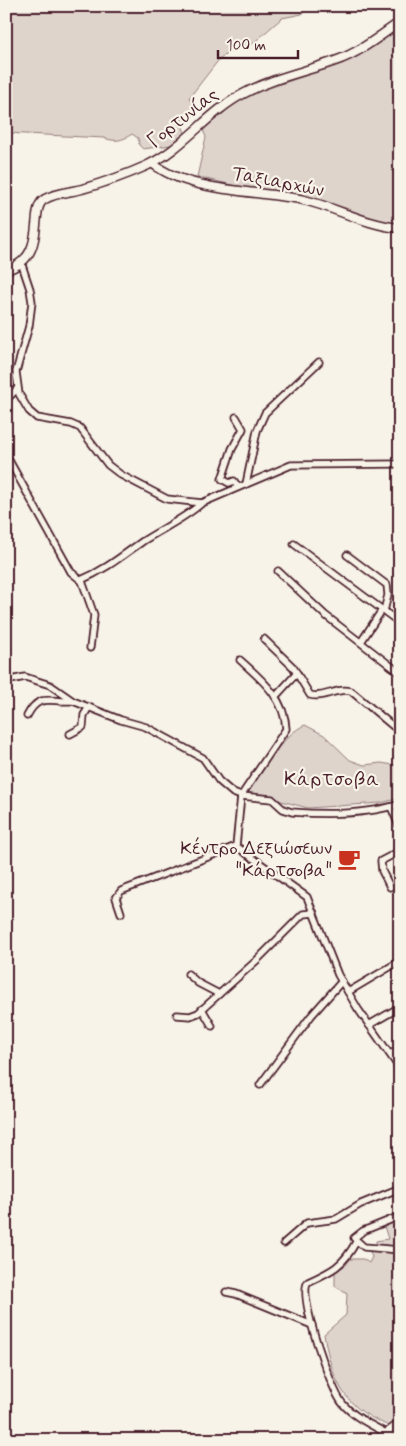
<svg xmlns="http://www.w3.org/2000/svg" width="406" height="1446" font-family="Mynerve,sans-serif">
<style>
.green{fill:#ded4cc;stroke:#947a7c}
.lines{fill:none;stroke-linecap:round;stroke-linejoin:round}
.street-casing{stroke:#4a1f2b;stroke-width:9}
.secondary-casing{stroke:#4a1f2b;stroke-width:11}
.primary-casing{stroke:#4a1f2b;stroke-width:12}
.street{stroke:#f7f3e8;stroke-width:5.5}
.secondary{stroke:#f7f3e8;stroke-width:8}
.primary{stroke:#f7f3e8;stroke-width:9}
.labels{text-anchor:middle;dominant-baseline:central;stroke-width:4.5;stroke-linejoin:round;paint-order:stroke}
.street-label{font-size:19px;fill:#4a1f2b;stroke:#f7f3e8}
.poi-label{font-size:19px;fill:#4a1f2b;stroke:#f7f3e8;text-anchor:end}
.neighbourhood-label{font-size:20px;letter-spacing:1px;fill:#4a1f2b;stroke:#f7f3e8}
</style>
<rect width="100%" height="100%" fill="#f7f3e8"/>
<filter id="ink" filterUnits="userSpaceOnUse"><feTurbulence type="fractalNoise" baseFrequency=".02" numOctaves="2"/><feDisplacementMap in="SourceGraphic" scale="10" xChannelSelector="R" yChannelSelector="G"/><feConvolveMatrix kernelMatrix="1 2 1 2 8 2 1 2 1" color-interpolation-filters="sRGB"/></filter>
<g filter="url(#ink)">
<g class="green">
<path d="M 6,6 L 311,6 L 302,14 L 282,18 L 251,45 L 232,49 L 217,62 L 189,98 L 195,106 L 181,121 L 185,133 L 212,109 L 220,116 L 243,97 L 339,64 L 366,50 L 400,28 L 400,224 L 382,222 L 305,201 L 197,177 L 206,137 L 203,130 L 188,141 L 182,135 L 171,145 L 143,149 L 139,145 L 138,138 L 132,134 C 122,141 115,142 104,138 L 6,133 Z"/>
<path d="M 305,725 L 324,735 L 350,760 L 364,765 L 381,763 L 400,766 L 400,798 L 381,803 L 308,808 L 247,792 L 249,785 C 263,768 285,733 305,725 Z"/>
<path d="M 400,1219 L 400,1416 L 392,1423 L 400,1433 L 400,1440 L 391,1440 L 392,1436 L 398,1434 C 389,1424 380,1423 369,1416 C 338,1398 330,1368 324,1334 L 346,1315 L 347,1294 L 335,1286 L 335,1271 L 346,1265 L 350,1259 L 363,1259 L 369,1263 L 372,1257 L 369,1249 L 377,1250 L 376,1241 L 388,1239 L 384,1226 Z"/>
</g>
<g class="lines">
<defs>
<g id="street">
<polyline points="21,262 30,289 32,302 29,326 16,372 19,394 29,411 37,418 71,424 80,428 108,465 121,475 167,499 202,503 291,465 400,464"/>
<polyline points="6,400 17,389"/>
<polyline points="236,417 243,429 232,449 222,479 229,483 234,481 238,487"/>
<polyline points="6,455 71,572 82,581 94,615 90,648"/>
<polyline points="246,484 257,431 265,413 319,362"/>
<polyline points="294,544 400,623"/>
<polyline points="347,555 387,585 388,595 384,611"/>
<polyline points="278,571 325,615 400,673"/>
<path d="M 81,580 C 105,570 122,556 143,541 C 163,528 184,519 202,503"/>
<path d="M 264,639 L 293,667 L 310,695 C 324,699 337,687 351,691 L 400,732"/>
<polyline points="361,642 382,610"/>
<path d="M 240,660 C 261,679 285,698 286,729 L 241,796 L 236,846 L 307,897 L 338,975 L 358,1009 L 400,1069"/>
<path d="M 6,681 L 25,677 L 50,685 L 73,701 L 121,720 L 146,727 L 203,758 L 219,781 L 233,793 L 241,796 L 272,799 L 283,809 L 292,812 C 328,815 365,815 400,804"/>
<polyline points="276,696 297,673"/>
<path d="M 27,716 C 39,693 49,702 71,701"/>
<polyline points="70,734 83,727 84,715 89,707"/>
<polyline points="391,807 400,828"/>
<polyline points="390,887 382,871 381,861 400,851"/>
<polyline points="121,913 116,898 121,891 236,846"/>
<polyline points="188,974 198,983 219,994"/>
<polyline points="348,992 400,961"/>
<polyline points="202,1009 212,1026"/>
<polyline points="177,1015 190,1016 198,1013 256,961 303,914 314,913"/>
<polyline points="369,1025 400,1007"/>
<polyline points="390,1054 400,1049"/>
<polyline points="260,1085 311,1016 342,981"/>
<polyline points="400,1216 363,1231 354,1238 364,1247 400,1250"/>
<path d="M 356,1242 C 343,1266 332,1271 308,1282 C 297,1294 331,1391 343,1404 C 354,1417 373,1426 388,1434"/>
<polyline points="284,1243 307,1223 336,1219 361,1204 400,1188"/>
<polyline points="226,1292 236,1294 312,1325"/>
</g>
<g id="secondary">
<path d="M 152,163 C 189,193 257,190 304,200 C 337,208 366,225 400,228"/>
<path d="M 6,270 C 50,257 27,208 45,199 C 55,193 70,192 82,189 C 103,183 126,175 146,166 C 183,149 207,113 243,94 C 272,78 304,72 335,61 C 359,53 380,36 400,22"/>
</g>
<polyline id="primary" points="379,1440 400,1424"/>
</defs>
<use href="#street" class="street-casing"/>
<use href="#secondary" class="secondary-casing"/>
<use href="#primary" class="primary-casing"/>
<use href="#street" class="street"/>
<use href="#secondary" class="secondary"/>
<use href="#primary" class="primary"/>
</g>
</g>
<defs>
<symbol id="cafe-bare" viewBox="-9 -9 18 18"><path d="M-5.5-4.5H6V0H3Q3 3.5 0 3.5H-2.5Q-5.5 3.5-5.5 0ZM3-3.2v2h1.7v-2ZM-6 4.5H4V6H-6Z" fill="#c8321e" stroke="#f7f3e8" stroke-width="2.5" paint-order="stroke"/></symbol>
</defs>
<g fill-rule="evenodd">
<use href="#cafe-bare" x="333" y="843" width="32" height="32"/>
</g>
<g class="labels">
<g class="street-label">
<text transform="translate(183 118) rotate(-38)">Γορτυνίας</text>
<text transform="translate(278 182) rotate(11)">Ταξιαρχών</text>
</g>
<g class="poi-label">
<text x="332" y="848">Κέντρο Δεξιώσεων<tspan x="332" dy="22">"Κάρτσοβα"</tspan></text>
</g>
<g class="neighbourhood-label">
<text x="332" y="779">Κάρτσοβα</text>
</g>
</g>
<rect width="406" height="1446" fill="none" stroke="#f7f3e8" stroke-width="25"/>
<rect x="12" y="12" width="381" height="1421" fill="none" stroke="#4a1f2b" stroke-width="2" filter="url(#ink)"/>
<path d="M218 50v8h80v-8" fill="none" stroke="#4a1f2b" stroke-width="2.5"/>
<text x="226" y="50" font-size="15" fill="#4a1f2b" stroke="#f7f3e8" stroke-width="4" paint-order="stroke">100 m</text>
</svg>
